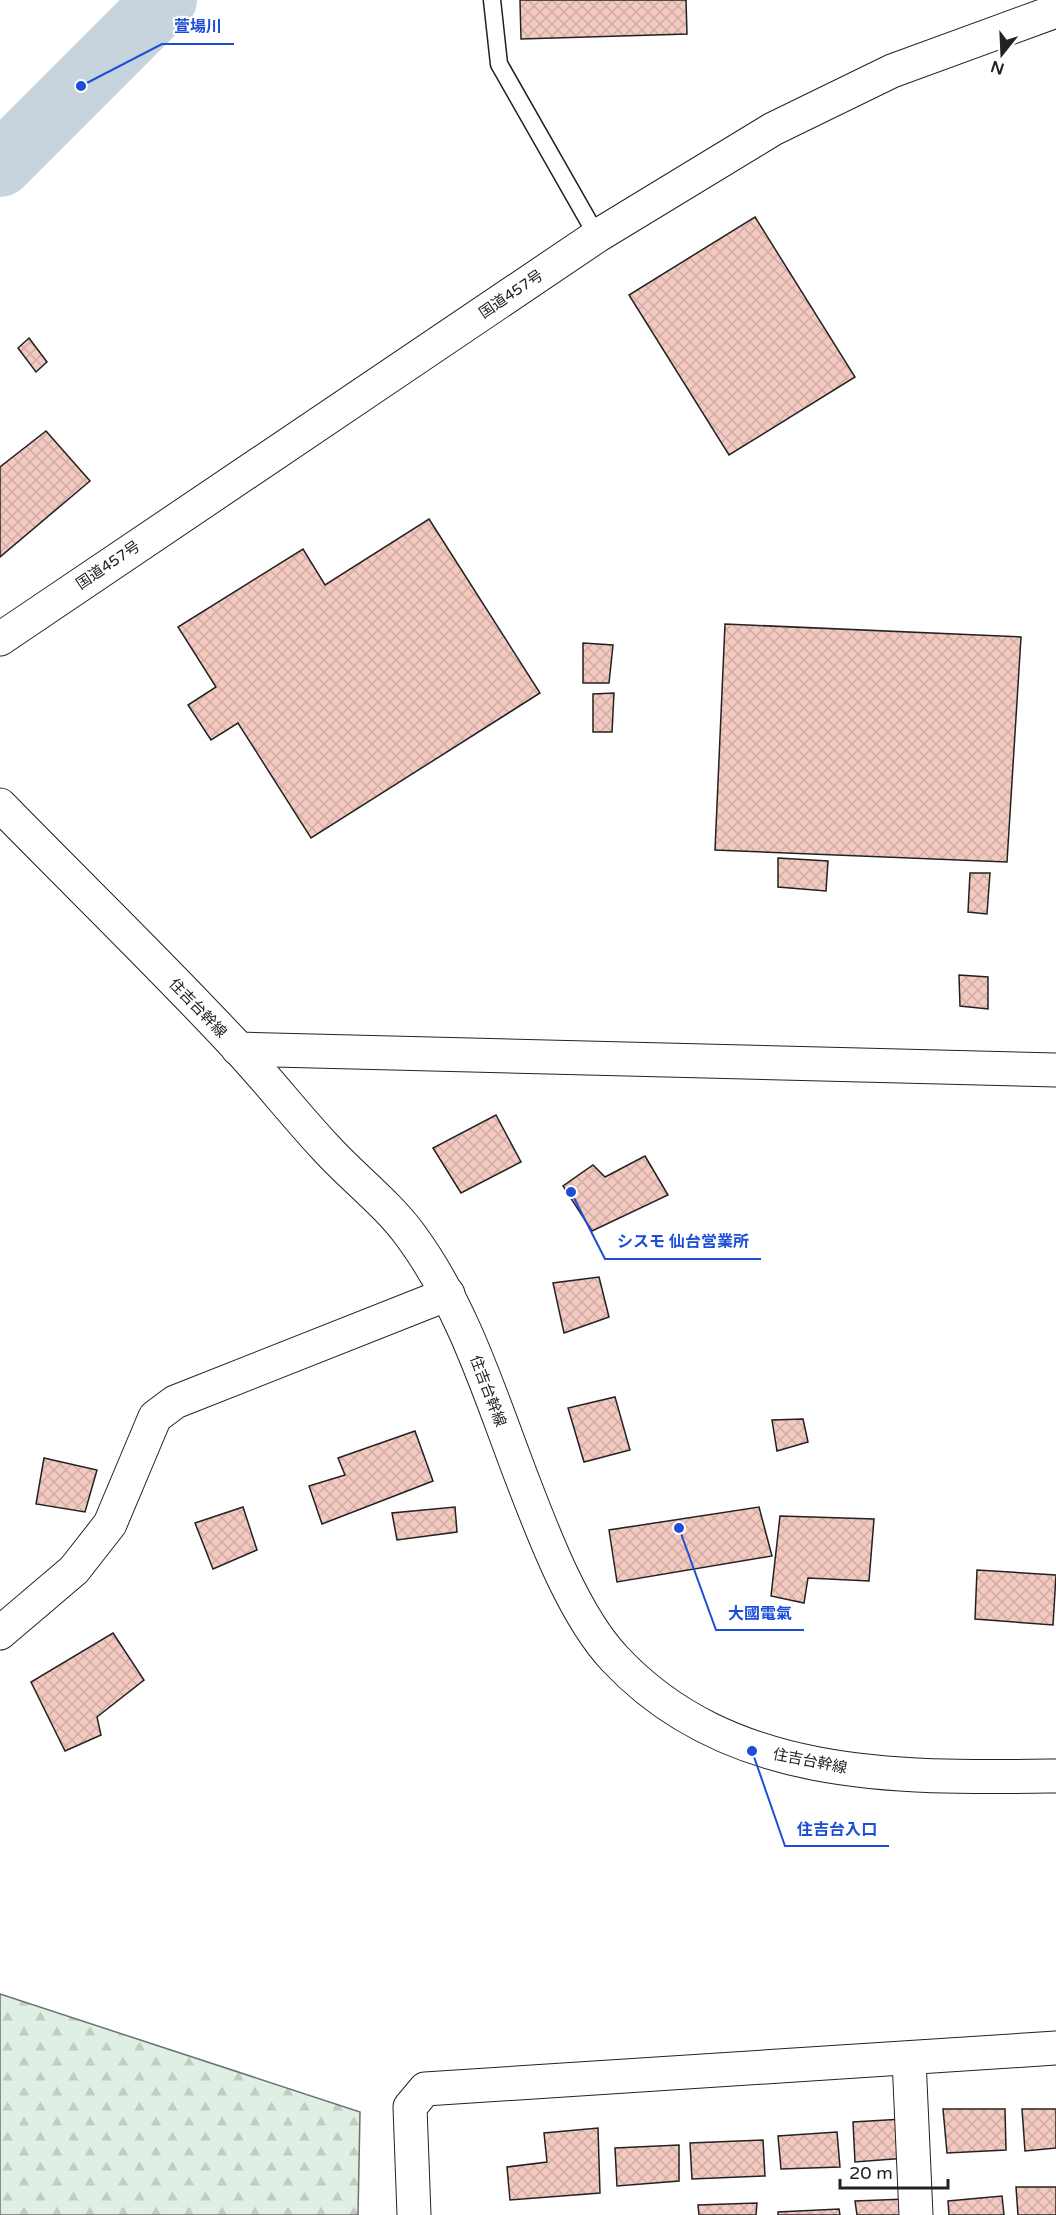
<svg xmlns="http://www.w3.org/2000/svg" width="1056" height="2215" font-family="'Varela Round','Noto Sans JP',sans-serif">
<style>
.forest{fill:url(#forest-firs);stroke:#6f6f6f;stroke-width:1.5}
.lines{fill:none;stroke-linecap:round;stroke-linejoin:round}
.river{stroke:#c7d3dd;stroke-width:64}
.building{fill:url(#building-cross-hatch);stroke:#222;stroke-width:1.5}
.lane-casing{stroke:#222;stroke-width:19}
.street-casing{stroke:#222;stroke-width:35}
.secondary-casing{stroke:#222;stroke-width:35}
.highway-casing{stroke:#222;stroke-width:35}
.lane{stroke:#fff;stroke-width:16}
.street{stroke:#fff;stroke-width:33}
.secondary{stroke:#fff;stroke-width:33}
.highway{stroke:#fff;stroke-width:33}
.labels{text-anchor:middle;dominant-baseline:central;stroke-width:4.5;stroke-linejoin:round;paint-order:stroke}
.street-label{font-size:15px;fill:#222;stroke:#fff}
.leader{fill:none;stroke:#1d4ed8;stroke-width:2}
.callout-dot{fill:#1d4ed8;stroke:#fff;stroke-width:2}
.callout-label{font-size:16px;text-anchor:middle;font-weight:bold;fill:#1d4ed8;stroke:#fff;stroke-width:4.5;stroke-linejoin:round;paint-order:stroke}
</style>
<defs>
<pattern id="forest-firs" width="22" height="20" patternUnits="userSpaceOnUse" patternTransform="scale(1.5)"><rect width="22" height="20" fill="#e0efe3"/><path d="M5 1l3.5 6h-7zM16 11l3.5 6h-7z" fill="#c0cdc2"/></pattern>
<pattern id="building-cross-hatch" width="8" height="8" patternUnits="userSpaceOnUse" patternTransform="scale(1.5)"><rect width="8" height="8" fill="#f3c9c0"/><path d="M0 0l8 8M0 8l8-8" fill="none" stroke="#d0aca5"/></pattern>
</defs>
<rect width="100%" height="100%" fill="#fff"/>
<polygon class="forest" points="0,1994 360,2112 358,2215 0,2215"/>
<g class="lines">
<polyline class="river" points="0,165 165,0"/>
</g>
<g class="building">
<polygon points="520,0 686,0 687,34 521,39"/>
<polygon points="755,217 855,377 729,455 629,295"/>
<polygon points="29,338 47,362 36,372 18,348"/>
<polygon points="46,431 90,481 0,557 0,467"/>
<polygon points="429,519 540,693 311,838 238,723 211,740 188,705 216,687 178,627 303,549 325,585"/>
<polygon points="725,624 1021,637 1007,862 715,850"/>
<polygon points="583,643 613,645 609,683 583,683"/>
<polygon points="614,693 612,732 593,732 593,694"/>
<polygon points="778,858 828,861 826,891 778,887"/>
<polygon points="970,873 990,873 987,914 968,912"/>
<polygon points="959,975 988,977 988,1009 960,1006"/>
<polygon points="496,1115 521,1162 461,1193 433,1148"/>
<polygon points="645,1156 668,1195 592,1231 563,1186 593,1165 605,1177"/>
<polygon points="599,1277 609,1317 564,1333 553,1283"/>
<polygon points="615,1397 630,1450 584,1462 568,1408"/>
<polygon points="803,1419 808,1442 777,1451 772,1420"/>
<polygon points="415,1431 433,1481 322,1524 309,1486 345,1475 338,1458"/>
<polygon points="44,1458 97,1470 85,1512 36,1504"/>
<polygon points="243,1507 257,1550 213,1569 195,1523"/>
<polygon points="455,1507 457,1532 397,1540 392,1513"/>
<polygon points="759,1507 772,1556 617,1582 609,1530"/>
<polygon points="780,1516 874,1519 869,1581 808,1578 804,1603 771,1596"/>
<polygon points="977,1570 1056,1575 1053,1625 975,1619"/>
<polygon points="113,1633 144,1680 97,1717 101,1735 65,1751 31,1682"/>
<polygon points="943,2109 1005,2109 1006,2150 947,2153"/>
<polygon points="1022,2109 1056,2109 1056,2148 1025,2151"/>
<polygon points="903,2119 906,2158 855,2162 853,2122"/>
<polygon points="598,2128 600,2193 510,2200 507,2167 547,2162 544,2133"/>
<polygon points="837,2132 840,2167 781,2169 778,2136"/>
<polygon points="763,2140 765,2176 692,2179 690,2143"/>
<polygon points="679,2145 679,2181 617,2186 615,2148"/>
<polygon points="1016,2187 1056,2187 1056,2215 1018,2215"/>
<polygon points="1002,2196 1004,2215 949,2215 948,2201"/>
<polygon points="906,2199 906,2215 857,2215 855,2201"/>
<polygon points="757,2203 756,2215 699,2215 698,2205"/>
<polygon points="839,2209 840,2215 778,2215 778,2212"/>
</g>
<g class="lines">
<defs>
<polyline id="lane" points="492,0 499,64 597,236"/>
<g id="street">
<polyline points="0,1633 74,1570 110,1524 155,1417 175,1402 448,1294"/>
<polyline points="909,2059 916,2215"/>
<polyline points="414,2215 410,2107 425,2089 1056,2048"/>
</g>
<g id="secondary">
<path d="M 0,805 C 79,886 161,965 238,1048 C 268,1080 295,1115 325,1147 C 352,1177 387,1203 411,1236 C 464,1308 491,1398 523,1481 C 544,1536 575,1617 615,1659 C 730,1782 900,1778 1056,1776"/>
<polyline points="238,1049 1056,1070"/>
</g>
<polyline id="highway" points="0,639 597,236 773,129 892,71 1056,11"/>
</defs>
<use href="#lane" class="lane-casing"/>
<use href="#street" class="street-casing"/>
<use href="#secondary" class="secondary-casing"/>
<use href="#highway" class="highway-casing"/>
<use href="#lane" class="lane"/>
<use href="#street" class="street"/>
<use href="#secondary" class="secondary"/>
<use href="#highway" class="highway"/>
</g>
<g class="labels">
<g class="street-label">
<text transform="translate(511 294) rotate(-34)">国道457号</text>
<text transform="translate(108 565) rotate(-34)">国道457号</text>
<text transform="translate(198 1008) rotate(46)">住吉台幹線</text>
<text transform="translate(488 1391) rotate(69)">住吉台幹線</text>
<text transform="translate(810 1761) rotate(11)">住吉台幹線</text>
</g>
</g>
<path class="leader" d="M81 86L162 44H234M571 1192L605 1259H761M679 1528L716 1630H804M752 1751L785 1846H889"/>
<g class="callout-dot">
<circle cx="81" cy="86" r="6"/>
<circle cx="571" cy="1192" r="6"/>
<circle cx="679" cy="1528" r="6"/>
<circle cx="752" cy="1751" r="6"/>
</g>
<g class="callout-label">
<text x="198" y="32">萱場川</text>
<text x="683" y="1247">シスモ 仙台営業所</text>
<text x="760" y="1619">大國電氣</text>
<text x="837" y="1835">住吉台入口</text>
</g>
<g transform="translate(1002 54) rotate(198)" stroke="#ffffff" stroke-width="4.5" paint-order="stroke">
<path d="M0-4.5L10 22L0 15L-10 22Z" fill="#222222"/>
<text y="-9" font-size="16" font-weight="bold" text-anchor="middle" fill="#222222">N</text>
</g>
<path d="M840 2179v9h108v-9" fill="none" stroke="#222222" stroke-width="3"/>
<text x="849" y="2179" font-size="18" fill="#222222" stroke="#ffffff" stroke-width="4.5" paint-order="stroke">20 m</text>
</svg>
